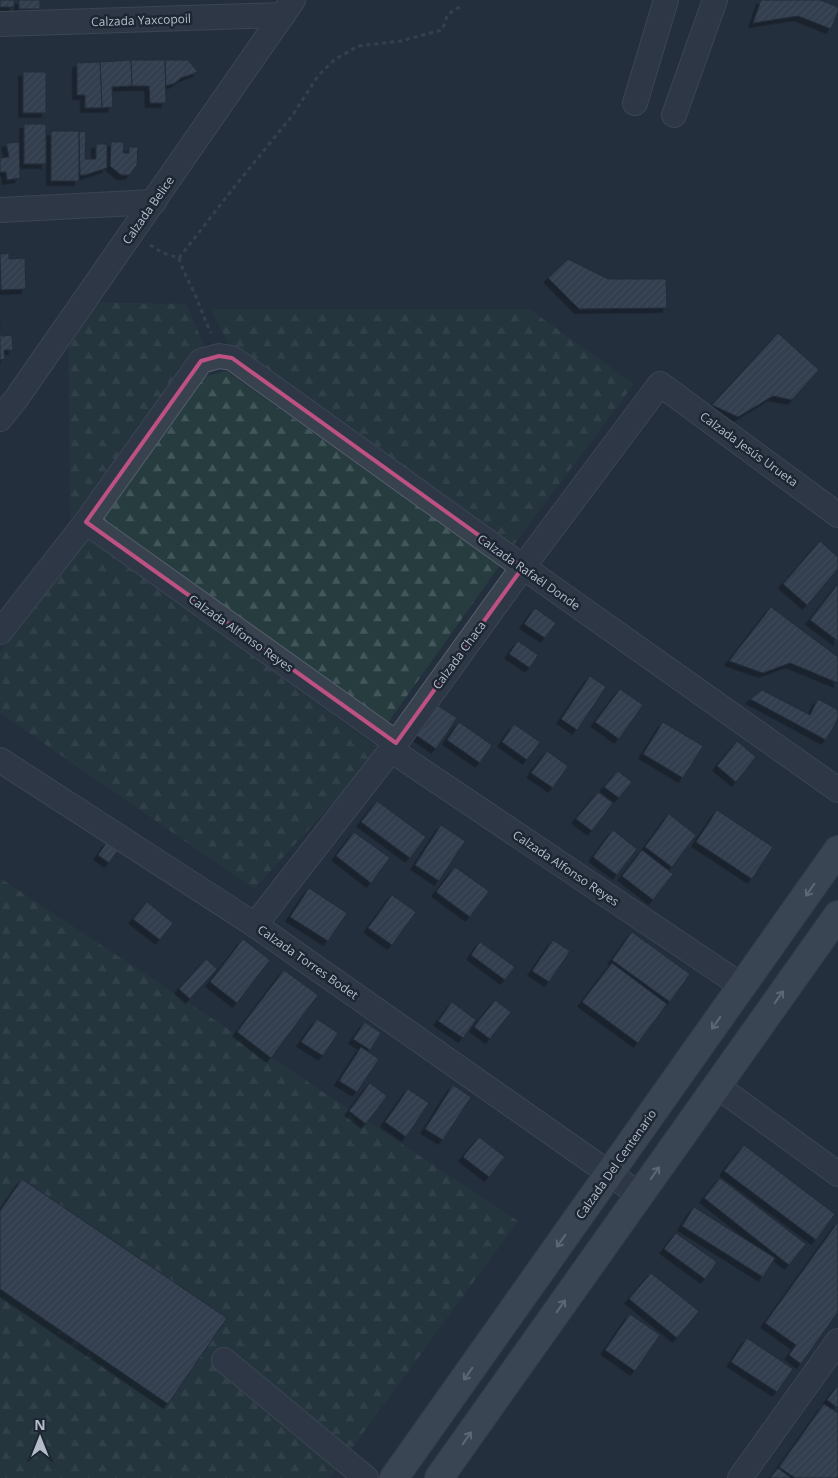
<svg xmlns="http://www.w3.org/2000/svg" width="838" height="1478" font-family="'Open Sans',sans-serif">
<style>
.forest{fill:url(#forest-firs)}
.building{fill:url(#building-hatch);stroke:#1f2835;filter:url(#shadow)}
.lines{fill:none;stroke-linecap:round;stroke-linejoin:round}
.minor-casing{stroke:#565f6c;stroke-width:26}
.major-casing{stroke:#414a57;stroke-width:30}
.path{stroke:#44595c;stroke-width:3;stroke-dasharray:4 4;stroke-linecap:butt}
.minor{stroke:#38414e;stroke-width:24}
.major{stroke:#56606e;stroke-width:28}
.oneway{stroke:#a1aab7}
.marked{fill:none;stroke:#bd5182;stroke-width:4;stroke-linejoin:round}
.labels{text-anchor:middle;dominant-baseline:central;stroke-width:5;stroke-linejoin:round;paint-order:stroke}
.street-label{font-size:12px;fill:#b4bcc9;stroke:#1d2633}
</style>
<defs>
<pattern id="forest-firs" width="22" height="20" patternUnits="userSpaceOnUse" patternTransform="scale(1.25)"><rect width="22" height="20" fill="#263c3f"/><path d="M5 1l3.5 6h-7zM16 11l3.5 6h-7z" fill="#435659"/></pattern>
<pattern id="building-hatch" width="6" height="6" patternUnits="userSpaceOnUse" patternTransform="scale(1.25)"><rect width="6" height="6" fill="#455162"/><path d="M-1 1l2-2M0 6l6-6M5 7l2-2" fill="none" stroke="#5d6877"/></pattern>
<filter id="shadow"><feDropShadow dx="-4.5" dy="4.5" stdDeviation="0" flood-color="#0009"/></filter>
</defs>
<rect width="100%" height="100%" fill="#242f3e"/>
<g class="forest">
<polygon points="68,302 186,304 204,345 70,520"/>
<polygon points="211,309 529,309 634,384 513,546 229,345"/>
<polygon points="226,371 500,565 387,724 101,519 204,377"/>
<polygon points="88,537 381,750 254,889 0,713 0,652 80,542"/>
<polygon points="0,878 518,1221 330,1478 0,1478"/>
</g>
<g class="building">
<rect x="0" y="0" width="14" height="7"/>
<rect x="19" y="0" width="21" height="9"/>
<polygon points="761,0 820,0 838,7 838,12 831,29 798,16 753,23"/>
<polygon points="131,60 132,86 112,87 113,107 102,108 100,62"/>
<polygon points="131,60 165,60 166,103 150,103 149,86 132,86"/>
<polygon points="165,60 188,60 198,72 181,78 175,83 166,86"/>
<polygon points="100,62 102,108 85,108 85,95 77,95 77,63"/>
<rect x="23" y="72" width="23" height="41"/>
<rect x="24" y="124" width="22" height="40"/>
<rect x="51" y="131" width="28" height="50"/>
<polygon points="79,131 86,132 85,159 96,159 96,144 107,144 107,168 85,175 80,175"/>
<polygon points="19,142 20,178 7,180 6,172 0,172 0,158 9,157 6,143"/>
<polygon points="111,142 124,142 123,153 129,153 129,147 138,147 137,165 130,175 121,175 110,166"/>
<polygon points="9,253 9,259 25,258 26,289 1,290 0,254"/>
<polygon points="568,259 608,279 666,279 667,308 579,309 548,278"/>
<polygon points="0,321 1,336 12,335 13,350 4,350 5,359 0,360"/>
<polygon points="778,333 819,370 792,400 773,396 738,417 712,405"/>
<polygon points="820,541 838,557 838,569 807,605 783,584"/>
<polygon points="838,584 838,641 810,620"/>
<polygon points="771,607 838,657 838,683 790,663 763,673 729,661"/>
<polygon points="535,608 556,623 545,638 524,624"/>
<polygon points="518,641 538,655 530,668 509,654"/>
<polygon points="590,676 606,687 577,730 561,719"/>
<polygon points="620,689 643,705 619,739 595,722"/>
<polygon points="762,690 810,715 818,699 838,710 838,719 826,740 750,699"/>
<polygon points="437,705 457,718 436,749 416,735"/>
<polygon points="459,722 492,745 480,763 447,740"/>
<polygon points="663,722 703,746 683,778 643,754"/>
<polygon points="514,724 540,742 527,760 502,742"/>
<polygon points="737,741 756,757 736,782 717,766"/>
<polygon points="547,751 568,766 553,788 531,773"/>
<polygon points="618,771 632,782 619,798 604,787"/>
<polygon points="598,792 613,803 592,831 576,819"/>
<polygon points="377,801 426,837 410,858 361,822"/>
<polygon points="717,810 773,847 752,879 696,842"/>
<polygon points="669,814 696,835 672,867 645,847"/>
<polygon points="441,825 465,841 439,881 415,865"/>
<polygon points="613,830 637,849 617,875 593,857"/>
<polygon points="354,832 390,858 371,883 336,856"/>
<polygon points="107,842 118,850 109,863 98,855"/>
<polygon points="642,850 673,874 653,900 622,876"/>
<polygon points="455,867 489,891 470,917 436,892"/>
<polygon points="309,888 347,913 328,941 290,917"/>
<polygon points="392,895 416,912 392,945 368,928"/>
<polygon points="147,902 173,923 160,940 133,919"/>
<polygon points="632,932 690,974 670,1002 612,960"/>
<polygon points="243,939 270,960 237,1003 210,982"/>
<polygon points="553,940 570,951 549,982 532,971"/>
<polygon points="480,942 515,967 505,980 471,955"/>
<polygon points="206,959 217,969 190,999 179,989"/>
<polygon points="612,963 667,1004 638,1043 582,1002"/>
<polygon points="284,970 318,995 271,1058 237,1032"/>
<polygon points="495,1000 511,1012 490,1039 474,1027"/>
<polygon points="452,1002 476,1020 463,1038 438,1021"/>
<polygon points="317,1019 338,1033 323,1056 301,1042"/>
<polygon points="365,1022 381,1033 370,1050 353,1039"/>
<polygon points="361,1047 379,1059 357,1092 339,1081"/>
<polygon points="370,1083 387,1096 366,1124 349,1111"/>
<polygon points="453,1085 471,1097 443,1140 425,1129"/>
<polygon points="408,1089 429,1103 406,1137 385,1122"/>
<polygon points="479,1137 505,1157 489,1177 463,1157"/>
<polygon points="744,1145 835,1214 816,1240 724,1171"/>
<polygon points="720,1178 806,1244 789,1265 704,1198"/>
<polygon points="22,1179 227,1318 168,1404 0,1289 0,1211"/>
<polygon points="694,1207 775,1258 763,1277 682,1226"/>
<polygon points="838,1222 838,1312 801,1364 789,1355 796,1345 765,1323"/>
<polygon points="676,1233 717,1262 705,1279 664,1249"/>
<polygon points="651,1273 699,1311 677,1338 629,1299"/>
<polygon points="630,1314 660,1335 635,1371 605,1350"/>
<polygon points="747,1338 793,1369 777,1392 731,1362"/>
<polygon points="838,1385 838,1408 827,1400"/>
<polygon points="824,1404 838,1413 838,1478 795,1478 779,1467"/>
<polygon points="778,1468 791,1478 770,1478"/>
</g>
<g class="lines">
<defs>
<g id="minor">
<polyline points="0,24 283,15"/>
<polyline points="635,103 666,0"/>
<polyline points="674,115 715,0"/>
<polyline points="0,210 154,202"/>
<polyline points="0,419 16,399 293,0"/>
<polyline points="86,522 396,743"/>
<polyline points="0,632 86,522 201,361 219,356 232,358 523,567 838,790"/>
<polyline points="391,750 742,986"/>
<polyline points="0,760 255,925 640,1195"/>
<polyline points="255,925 391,750 523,567 660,384 838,515"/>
<polyline points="717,1086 838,1174"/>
<polyline points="224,1360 366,1478"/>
<polyline points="740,1478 838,1341"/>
</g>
<g id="major">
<polyline points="394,1478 838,850"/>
<polyline points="439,1478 838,915"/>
</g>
</defs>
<use href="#minor" class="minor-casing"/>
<use href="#major" class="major-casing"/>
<g class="path">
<path d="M 150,245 L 163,253 L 179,258 C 182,269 187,278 192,288 C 199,303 204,318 211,333"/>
<polyline points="179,258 235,186 292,116 318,76 334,60 358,46 401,41 442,30 448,14 463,5"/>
</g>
<use href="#minor" class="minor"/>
<use href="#major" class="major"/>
</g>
<defs><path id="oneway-shaft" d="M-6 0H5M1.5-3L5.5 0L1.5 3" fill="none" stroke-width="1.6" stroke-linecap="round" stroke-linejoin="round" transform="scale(1.25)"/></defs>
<g class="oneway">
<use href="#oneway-shaft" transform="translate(810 890) rotate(125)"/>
<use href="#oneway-shaft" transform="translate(779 997) rotate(-55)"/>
<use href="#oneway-shaft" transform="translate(716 1023) rotate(125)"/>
<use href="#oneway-shaft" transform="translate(655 1173) rotate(-55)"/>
<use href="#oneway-shaft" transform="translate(561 1241) rotate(125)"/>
<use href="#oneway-shaft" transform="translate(561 1306) rotate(-55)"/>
<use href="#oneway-shaft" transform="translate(468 1374) rotate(125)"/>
<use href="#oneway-shaft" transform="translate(467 1438) rotate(-55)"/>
</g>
<path d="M0 0H838V1478H0ZM 219,356 L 232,358 L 523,567 L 396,743 L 86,522 L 201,361 Z" fill="#242f3e" fill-opacity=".55" fill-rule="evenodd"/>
<path class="marked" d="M 219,356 L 232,358 L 523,567 L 396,743 L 86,522 L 201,361 Z"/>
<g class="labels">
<g class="street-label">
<text transform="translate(141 20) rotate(-2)">Calzada Yaxcopoil</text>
<text transform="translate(148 210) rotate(-55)">Calzada Belice</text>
<text transform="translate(749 449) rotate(36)">Calzada Jesús Urueta</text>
<text transform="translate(529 572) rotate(35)">Calzada Rafaél Donde</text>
<text transform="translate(241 633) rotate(35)">Calzada Alfonso Reyes</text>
<text transform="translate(459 655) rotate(-54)">Calzada Chaca</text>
<text transform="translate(566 868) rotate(34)">Calzada Alfonso Reyes</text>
<text transform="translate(308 962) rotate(35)">Calzada Torres Bodet</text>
<text transform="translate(616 1164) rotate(-55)">Calzada Del Centenario</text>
</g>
</g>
<g transform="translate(40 1438)" stroke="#1d2633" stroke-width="4" paint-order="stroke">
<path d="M0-4L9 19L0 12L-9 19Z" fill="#b4bcc9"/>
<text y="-8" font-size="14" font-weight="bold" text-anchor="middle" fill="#b4bcc9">N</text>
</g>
</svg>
